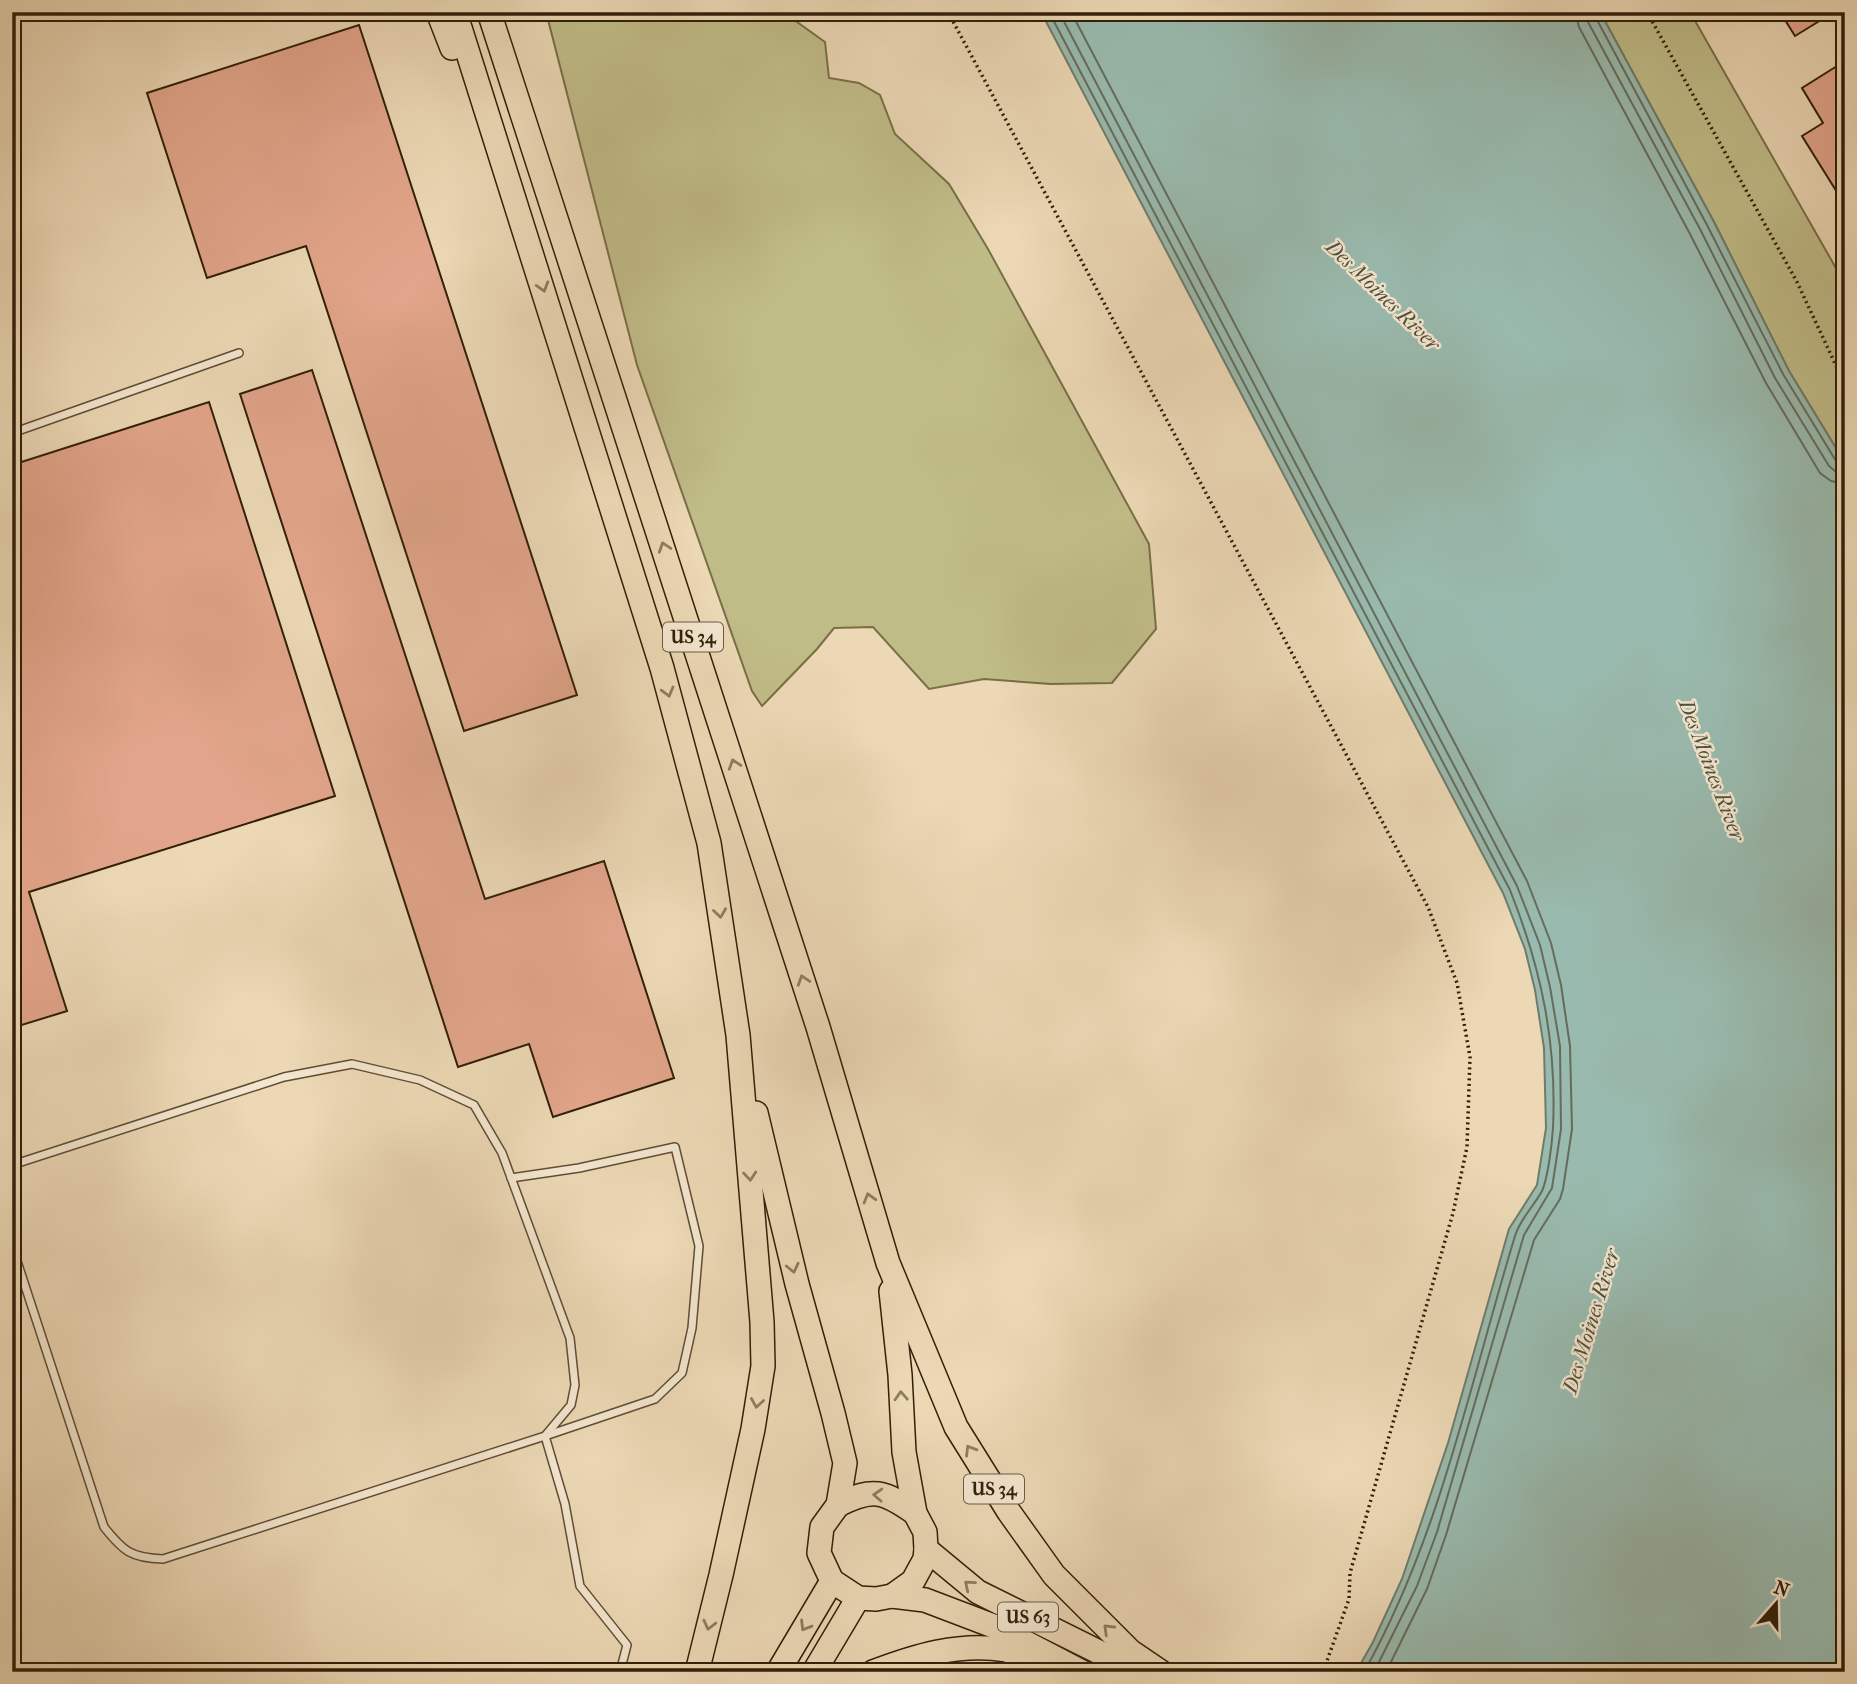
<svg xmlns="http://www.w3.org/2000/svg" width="1857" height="1684" font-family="'IM FELL French Canon',serif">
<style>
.green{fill:#c0bc88;stroke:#786e48;stroke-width:2}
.water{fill:#99baae;stroke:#6f7c6c;stroke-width:2}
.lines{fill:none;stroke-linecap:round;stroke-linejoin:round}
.shore{stroke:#656c5c;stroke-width:2}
.building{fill:#e2a58b;stroke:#311f09;stroke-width:2}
.service-casing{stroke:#604d34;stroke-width:10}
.trunk-casing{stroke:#311f09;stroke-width:26}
.path{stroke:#311f09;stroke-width:3.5;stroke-dasharray:2 3.5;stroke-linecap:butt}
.service{stroke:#f3e6cf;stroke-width:7}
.trunk{stroke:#ecd8b5;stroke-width:23}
.oneway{stroke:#8e7c5f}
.labels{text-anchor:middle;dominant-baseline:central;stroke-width:5;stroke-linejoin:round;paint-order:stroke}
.shield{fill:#f3e6cf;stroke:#6b5b44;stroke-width:2}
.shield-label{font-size:18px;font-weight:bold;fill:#311f09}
.water-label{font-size:21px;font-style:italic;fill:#504e3b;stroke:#f3e6cf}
</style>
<rect width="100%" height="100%" fill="#ecd8b5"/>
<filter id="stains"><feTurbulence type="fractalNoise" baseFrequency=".00286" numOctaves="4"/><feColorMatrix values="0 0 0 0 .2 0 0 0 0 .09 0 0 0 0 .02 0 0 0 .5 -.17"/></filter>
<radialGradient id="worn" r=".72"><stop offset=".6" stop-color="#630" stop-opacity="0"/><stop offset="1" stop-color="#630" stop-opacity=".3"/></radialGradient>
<g class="green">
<polygon points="546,12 783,12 825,42 829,78 859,83 880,95 895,134 949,184 988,249 1149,544 1156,629 1112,683 1051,684 984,679 929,689 873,627 834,628 817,649 762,706 752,691 637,365"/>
<polygon points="1600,12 1690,12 1845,284 1845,463 1789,371 1714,222"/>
</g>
<polygon class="water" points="1041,12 1600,12 1714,222 1789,371 1845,463 1845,1672 1356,1672 1373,1642 1402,1579 1448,1443 1509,1229 1537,1185 1546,1128 1544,1048 1535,990 1525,949 1503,893"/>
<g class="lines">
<g class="shore">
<path d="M 1049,12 L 1510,890 C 1541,968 1557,1042 1553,1128 C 1552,1143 1548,1178 1542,1191 C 1534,1206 1520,1219 1515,1236 C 1470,1383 1440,1537 1364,1672"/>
<polyline points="1059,12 1517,886 1540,945 1550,987 1560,1046 1561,1129 1552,1188 1524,1235 1437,1532 1417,1586 1374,1672"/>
<polyline points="1071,12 1527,881 1551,943 1561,985 1570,1046 1572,1129 1563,1189 1560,1199 1534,1240 1446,1535 1427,1589 1386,1672"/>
<polyline points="1575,12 1579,27 1690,234 1766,383 1820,473 1831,481 1845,484"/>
<polyline points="1586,12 1588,22 1700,229 1775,378 1829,466 1836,472 1845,473"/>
<polyline points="1595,12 1596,18 1707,225 1783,374 1836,461 1845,465"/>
</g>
</g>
<g class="building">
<polygon points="1780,12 1834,12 1795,36"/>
<polygon points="359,25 577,695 464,731 306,246 207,278 147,93"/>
<polygon points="1845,61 1845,205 1802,136 1823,123 1802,88"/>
<polygon points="312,370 485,899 604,861 674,1078 553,1117 529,1044 458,1067 240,394"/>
<polygon points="209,402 335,796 29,892 67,1011 12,1028 12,721 16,720 12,708 12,465"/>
</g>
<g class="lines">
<defs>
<g id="service">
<polyline points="12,433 239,353"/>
<path d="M 12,1165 L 284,1077 L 352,1064 L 420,1080 L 474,1105 L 502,1153 L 570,1338 L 575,1385 L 571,1405 L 545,1436 L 163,1559 C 131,1558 123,1551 104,1527 L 12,1246"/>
<polyline points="511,1178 579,1168 675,1147 699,1246 692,1328 682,1373 655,1399 545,1436 565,1504 580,1586 627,1645 620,1672"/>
</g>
<g id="trunk">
<polyline points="438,12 452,48"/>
<polyline points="455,12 662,668 709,843 738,1035 762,1322 763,1366 753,1429 721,1575 697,1672"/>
<polyline points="489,12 818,1027 888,1263 956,1427 1009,1512 1054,1575 1130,1651 1161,1672"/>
<polyline points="756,1113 797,1284 833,1413 845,1463 838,1505 822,1527 819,1553 832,1581 858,1598 876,1599 892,1596 925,1600 996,1627 1082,1672"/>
<polyline points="891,1291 900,1375 904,1452 915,1513 925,1532 926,1549 925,1559 913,1581 892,1596"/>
<path d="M 838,1505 C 873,1487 884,1491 915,1513"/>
<polyline points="926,1549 978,1592 1139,1672"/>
<polyline points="778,1672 832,1581"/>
<polyline points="814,1672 858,1598"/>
<path d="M 873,1672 C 915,1656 960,1642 1006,1650 C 1016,1653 1027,1657 1037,1661"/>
</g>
</defs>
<use href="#service" class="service-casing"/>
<use href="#trunk" class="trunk-casing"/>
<g class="path">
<polyline points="948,12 1428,907 1457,983 1470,1057 1467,1147 1453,1213 1350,1573 1349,1599 1323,1672"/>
<polyline points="1647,12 1797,282 1845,385"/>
</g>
<use href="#service" class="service"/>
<use href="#trunk" class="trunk"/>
</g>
<defs><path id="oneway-chevron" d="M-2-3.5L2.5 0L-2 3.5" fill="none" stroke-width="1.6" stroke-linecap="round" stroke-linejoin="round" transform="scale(1.75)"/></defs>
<g class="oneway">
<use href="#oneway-chevron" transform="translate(543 287) rotate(73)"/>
<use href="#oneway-chevron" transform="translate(664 547) rotate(-108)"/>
<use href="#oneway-chevron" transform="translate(668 692) rotate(75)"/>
<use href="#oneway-chevron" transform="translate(734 764) rotate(-108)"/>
<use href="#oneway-chevron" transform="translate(720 913) rotate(82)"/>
<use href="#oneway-chevron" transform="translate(803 980) rotate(-108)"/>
<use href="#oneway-chevron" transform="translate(750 1176) rotate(85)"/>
<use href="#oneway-chevron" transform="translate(869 1198) rotate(-106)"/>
<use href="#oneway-chevron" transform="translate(793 1268) rotate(77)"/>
<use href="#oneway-chevron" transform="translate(901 1396) rotate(-93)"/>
<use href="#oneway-chevron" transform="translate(757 1403) rotate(99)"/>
<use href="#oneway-chevron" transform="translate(970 1450) rotate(-121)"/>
<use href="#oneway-chevron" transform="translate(878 1495) rotate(-177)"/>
<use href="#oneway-chevron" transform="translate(969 1585) rotate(-140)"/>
<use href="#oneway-chevron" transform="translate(709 1625) rotate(104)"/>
<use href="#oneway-chevron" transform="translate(805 1626) rotate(121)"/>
<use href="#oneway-chevron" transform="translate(1108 1629) rotate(-136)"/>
</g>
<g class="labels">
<g class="shield">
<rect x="663" y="622.5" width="60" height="29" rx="5"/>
<rect x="964" y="1474.5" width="60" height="29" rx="5"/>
<rect x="998" y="1602.5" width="60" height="29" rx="5"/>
</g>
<g class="shield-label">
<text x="693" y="637">US 34</text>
<text x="994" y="1489">US 34</text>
<text x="1028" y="1617">US 63</text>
</g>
<g class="water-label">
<text transform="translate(1383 295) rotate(44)">Des Moines River</text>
<text transform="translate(1712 770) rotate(69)">Des Moines River</text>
<text transform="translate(1591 1321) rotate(-73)">Des Moines River</text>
</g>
</g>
<rect width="1857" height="1684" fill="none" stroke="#ecd8b5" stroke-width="42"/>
<rect x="14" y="14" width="1829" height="1656" fill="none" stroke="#311f09" stroke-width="3.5"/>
<rect x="21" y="21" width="1815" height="1642" fill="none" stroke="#311f09" stroke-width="2"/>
<g transform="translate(1776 1604) rotate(20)" stroke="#f3e6cf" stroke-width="5" paint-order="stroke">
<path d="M0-5L12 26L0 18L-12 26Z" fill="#311f09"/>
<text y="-10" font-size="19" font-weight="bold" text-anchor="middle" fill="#311f09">N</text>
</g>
<rect width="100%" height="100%" filter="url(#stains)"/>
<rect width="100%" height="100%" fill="url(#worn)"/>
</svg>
